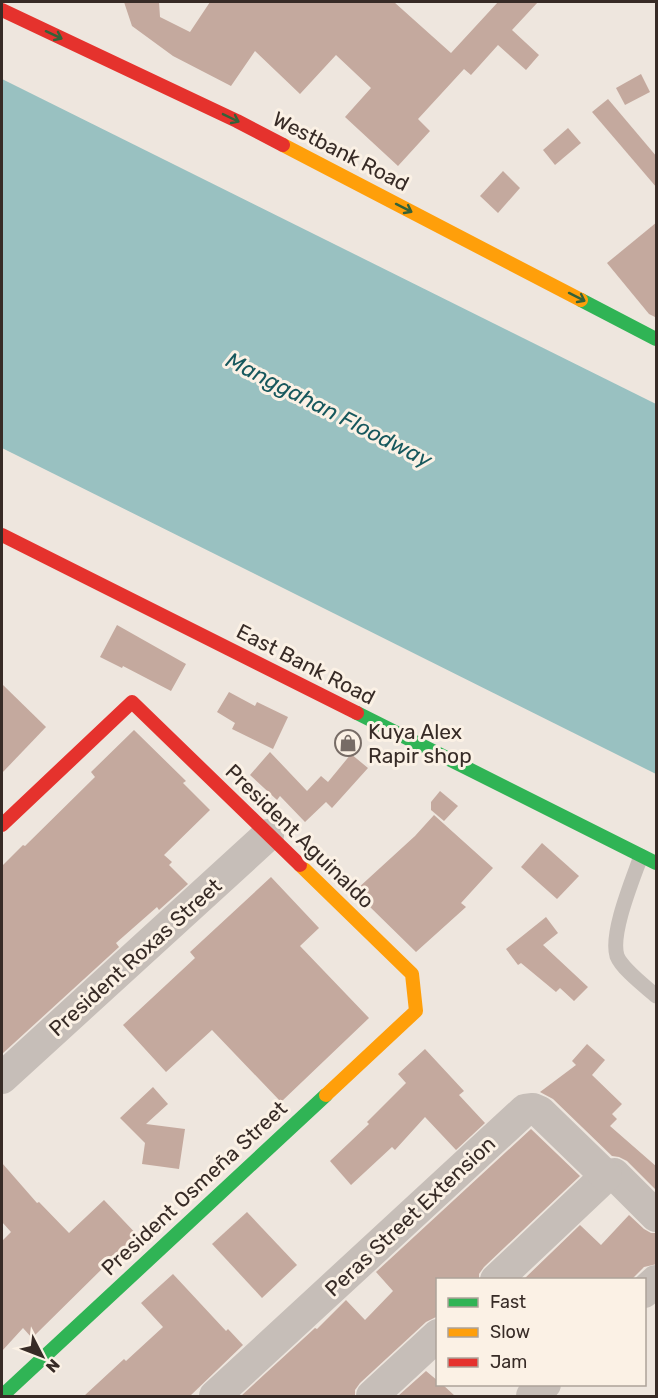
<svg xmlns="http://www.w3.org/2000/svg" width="658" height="1398" font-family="Rubik,sans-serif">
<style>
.water{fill:#99c1c1}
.building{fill:#c4a99e}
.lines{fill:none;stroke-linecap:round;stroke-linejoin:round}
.lane{stroke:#c6beb8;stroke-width:15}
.street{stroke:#c6beb8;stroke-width:32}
.fast{stroke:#30b455;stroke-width:14}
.slow{stroke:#ff9f0a;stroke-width:14}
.jam{stroke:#e5322d;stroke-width:14}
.oneway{stroke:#346239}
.labels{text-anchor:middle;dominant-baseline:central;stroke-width:6;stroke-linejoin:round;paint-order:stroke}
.street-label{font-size:21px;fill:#372b26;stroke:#fbf1e5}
.poi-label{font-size:21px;fill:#372b26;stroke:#fbf1e5;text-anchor:start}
.water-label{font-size:22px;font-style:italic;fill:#17585d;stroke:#fbf1e5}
</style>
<rect width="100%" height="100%" fill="#eee6de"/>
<polygon class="water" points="2,79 656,404 656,774 2,448"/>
<g class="building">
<polygon points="124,2 159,2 160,17 190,32 210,2 394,2 451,53 498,2 538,2 512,30 539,55 526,70 498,45 471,75 464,69 418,119 430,131 398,166 345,117 371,88 336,55 300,94 255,51 231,86 173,56 132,26"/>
<polygon points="641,74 650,92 625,105 616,88"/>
<polygon points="608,99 657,157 657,188 592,112"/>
<polygon points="568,128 581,143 555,165 543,150"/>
<polygon points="503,171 520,188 498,213 480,196"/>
<polygon points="657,222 657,318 649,314 607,263"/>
<polygon points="117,625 186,664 171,691 123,666 122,668 100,657"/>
<polygon points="2,684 46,727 2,773"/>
<polygon points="229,692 255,706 257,702 288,717 273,749 232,729 235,723 217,712"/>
<polygon points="134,730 186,781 183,783 210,810 164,855 172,862 169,865 188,884 159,910 157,907 116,943 119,947 2,1054 2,866 23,845 25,846 95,777 91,772"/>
<polygon points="270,752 307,791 321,776 328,782 351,754 368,768 332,808 326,802 305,822 280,796 277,800 250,775"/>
<polygon points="440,791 458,806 444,821 431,810 431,802"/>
<polygon points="434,815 493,868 461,903 466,907 416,952 368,905 370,903 357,889 415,836"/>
<polygon points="542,843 579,876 557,899 521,867"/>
<polygon points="271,877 319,928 300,946 369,1018 281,1102 212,1030 166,1072 123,1025 195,958 190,952"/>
<polygon points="546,917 558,933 543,945 588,987 574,1001 560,988 556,992 521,963 518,965 506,949"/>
<polygon points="587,1044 605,1060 592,1075 622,1104 612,1114 617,1119 610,1126 657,1167 657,1191 627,1161 619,1157 612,1156 553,1099 540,1092 576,1065 572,1061"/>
<polygon points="425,1049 464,1091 459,1095 485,1123 456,1150 425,1117 395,1150 392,1147 351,1185 330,1161 369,1124 367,1122 406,1083 398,1074"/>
<polygon points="153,1087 168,1104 146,1124 185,1129 179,1169 142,1164 145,1143 120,1118"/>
<polygon points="531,1129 580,1176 484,1267 479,1274 479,1280 438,1280 438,1316 426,1322 360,1383 355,1390 355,1396 241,1396 315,1328 317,1329 346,1300 365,1320 393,1291 376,1272"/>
<polygon points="2,1163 37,1203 39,1202 69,1233 104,1200 142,1240 113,1267 109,1262 32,1338 23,1328 2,1351 2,1241 11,1232 2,1222"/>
<polygon points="247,1212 297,1265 262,1298 212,1244"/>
<polygon points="629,1215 644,1229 651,1233 657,1233 657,1264 644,1267 631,1280 523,1280 580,1225 601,1245"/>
<polygon points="173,1274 226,1331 228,1329 243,1345 190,1396 84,1396 124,1359 126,1361 163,1327 141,1303"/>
<polygon points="426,1371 438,1381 438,1384 442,1384 455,1396 398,1396"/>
</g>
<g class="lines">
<path class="lane" d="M 641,856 C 633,879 610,933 617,956 C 622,969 646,987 656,996"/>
<g class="street">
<polyline points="2,1078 268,835"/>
<polyline points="496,1280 606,1176 614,1174 656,1216"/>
<polyline points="644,1292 656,1281"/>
<polyline points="215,1396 525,1110 533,1109 540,1112 606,1176"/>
<polyline points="372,1396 438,1335"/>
<polyline points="532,1396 545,1384"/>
</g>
<g class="fast">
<polyline points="581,300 656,339"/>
<polyline points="357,713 656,863"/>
<polyline points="2,1396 326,1095"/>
</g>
<g class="slow">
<polyline points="283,145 581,300"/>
<polyline points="300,865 412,974 416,1011 326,1095"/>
</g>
<g class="jam">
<polyline points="2,10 237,121 283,145"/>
<polyline points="2,535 357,713"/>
<polyline points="2,825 132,702 300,865"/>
</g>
</g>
<defs><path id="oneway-shaft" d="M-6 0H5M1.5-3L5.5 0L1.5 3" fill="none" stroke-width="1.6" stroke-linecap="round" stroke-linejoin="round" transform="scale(1.5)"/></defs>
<g class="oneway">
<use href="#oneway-shaft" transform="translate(54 35) rotate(25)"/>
<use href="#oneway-shaft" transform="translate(231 118) rotate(26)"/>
<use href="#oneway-shaft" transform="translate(404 208) rotate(27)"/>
<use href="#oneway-shaft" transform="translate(577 297) rotate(27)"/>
</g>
<defs>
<symbol id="shop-ring" viewBox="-11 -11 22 22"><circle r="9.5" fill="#fbf1e5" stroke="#776c66" stroke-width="1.5"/><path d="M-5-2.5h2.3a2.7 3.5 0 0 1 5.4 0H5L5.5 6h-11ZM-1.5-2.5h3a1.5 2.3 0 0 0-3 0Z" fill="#776c66"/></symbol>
</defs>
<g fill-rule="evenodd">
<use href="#shop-ring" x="333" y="728" width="30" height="30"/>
</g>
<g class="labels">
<g class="street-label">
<text transform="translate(341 151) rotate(27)">Westbank Road</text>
<text transform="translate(306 664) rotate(27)">East Bank Road</text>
<text transform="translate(300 836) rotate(44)">President Aguinaldo</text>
<text transform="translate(135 957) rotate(-42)">President Roxas Street</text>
<text transform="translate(194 1188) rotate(-43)">President Osmeña Street</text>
<text transform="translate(410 1216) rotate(-43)">Peras Street Extension</text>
</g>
<g class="poi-label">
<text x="368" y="731">Kuya Alex<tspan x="368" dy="24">Rapir shop</tspan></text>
</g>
<g class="water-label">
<text transform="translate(329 410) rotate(27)">Manggahan Floodway</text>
</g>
</g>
<rect width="658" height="1398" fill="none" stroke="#372b26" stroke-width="6"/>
<rect x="436" y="1278" width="210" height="108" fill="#fbf1e5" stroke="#ada299" stroke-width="1.5"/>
<rect x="448" y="1298" width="30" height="9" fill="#30b455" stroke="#ada299" stroke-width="1.5"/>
<text x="490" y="1308" font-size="18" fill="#372b26">Fast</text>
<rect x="448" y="1328" width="30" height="9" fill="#ff9f0a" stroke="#ada299" stroke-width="1.5"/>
<text x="490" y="1338" font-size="18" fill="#372b26">Slow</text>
<rect x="448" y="1358" width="30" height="9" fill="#e5322d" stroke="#ada299" stroke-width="1.5"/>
<text x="490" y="1368" font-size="18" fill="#372b26">Jam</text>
<g transform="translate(42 1356) rotate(132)" stroke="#fbf1e5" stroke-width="4.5" paint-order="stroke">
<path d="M0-4.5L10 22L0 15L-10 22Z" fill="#372b26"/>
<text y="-9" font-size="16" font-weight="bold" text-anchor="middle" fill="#372b26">N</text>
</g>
</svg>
